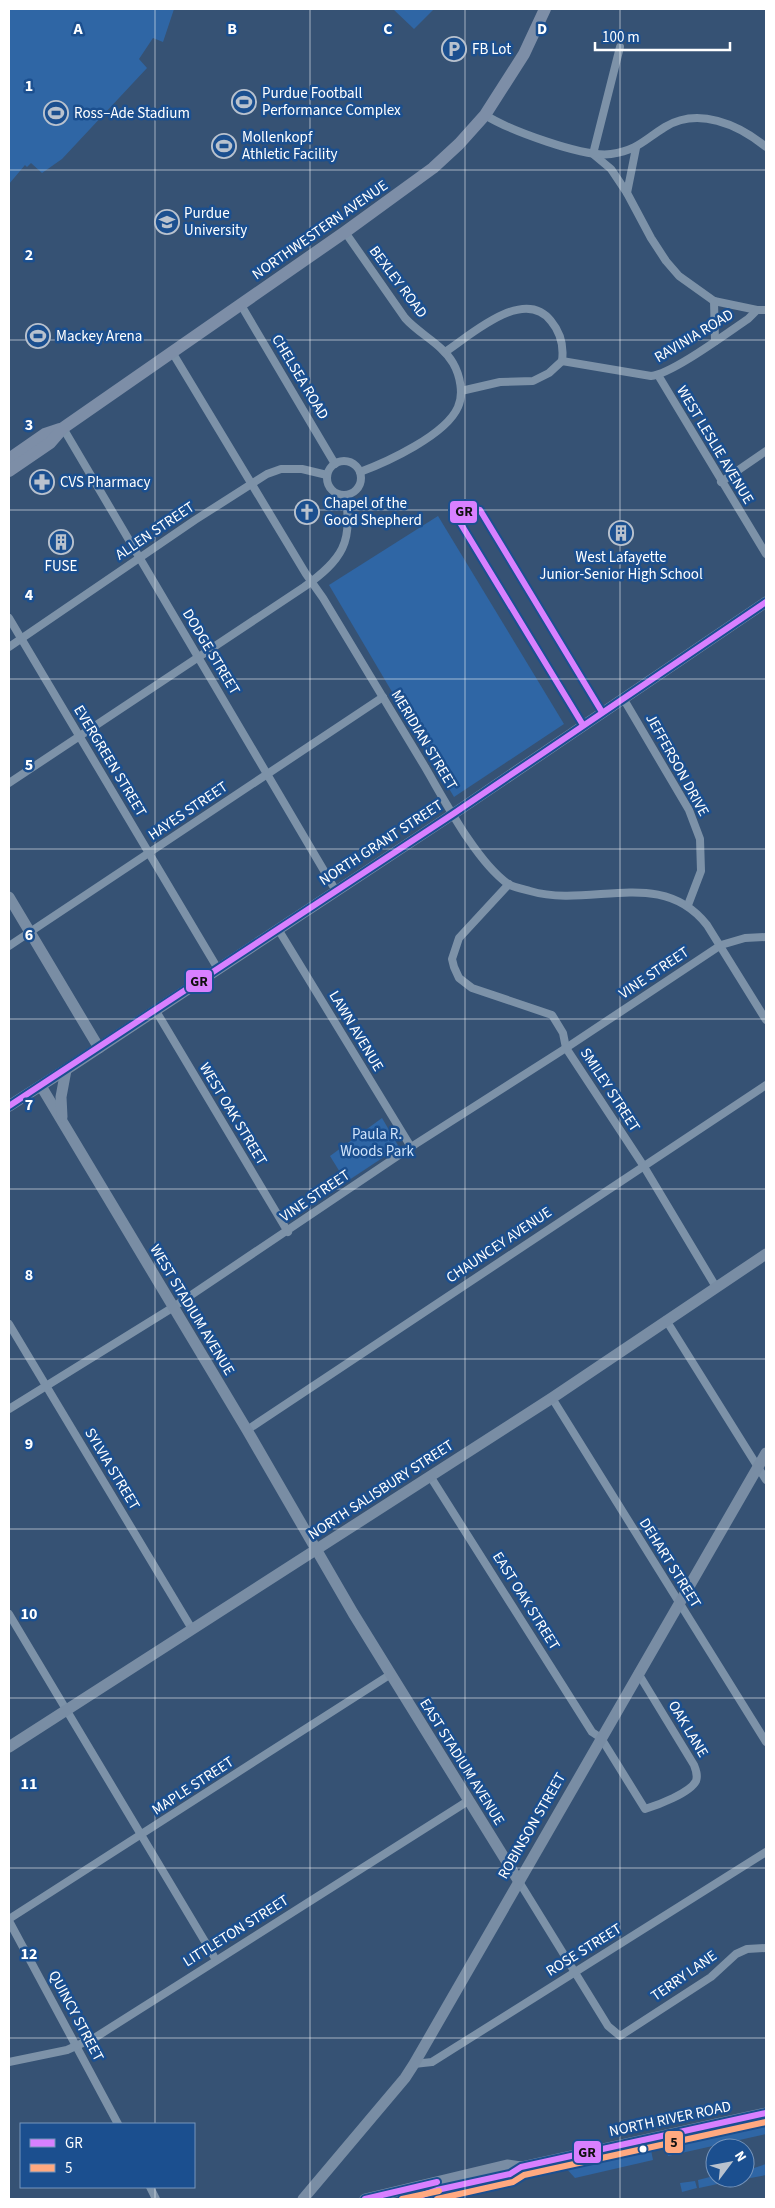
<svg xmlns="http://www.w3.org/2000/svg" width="775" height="2208" font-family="'Source Sans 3',sans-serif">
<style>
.green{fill:#2f66a5}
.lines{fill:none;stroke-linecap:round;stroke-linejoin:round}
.street{stroke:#7d92a8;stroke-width:8}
.secondary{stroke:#798da4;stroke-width:11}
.primary{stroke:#7d8ea7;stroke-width:12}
.bus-1-casing{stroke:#1b4f8f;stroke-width:10}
.bus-2-casing{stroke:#1b4f8f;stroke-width:10}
.bus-1{stroke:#d880ff;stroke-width:6}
.bus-2{stroke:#ffa980;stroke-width:6}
.grid{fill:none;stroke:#fff;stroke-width:1;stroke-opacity:0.55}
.bus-dot{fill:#fff;stroke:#1b4f8f;stroke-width:2}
.labels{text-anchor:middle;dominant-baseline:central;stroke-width:5;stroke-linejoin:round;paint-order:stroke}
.poi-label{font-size:15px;fill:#fff;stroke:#1b4f8f;text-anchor:start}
.street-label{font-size:15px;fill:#fff;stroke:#1b4f8f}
.park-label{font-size:15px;fill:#cfe3fa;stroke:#1b4f8f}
.grid-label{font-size:16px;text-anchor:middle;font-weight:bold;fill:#fff;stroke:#1b4f8f;stroke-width:5;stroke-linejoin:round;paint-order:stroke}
.line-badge{stroke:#1b4f8f;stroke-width:2}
.pale-badge-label{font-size:14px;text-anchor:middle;font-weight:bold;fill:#111}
</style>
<rect width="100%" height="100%" fill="#365274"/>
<g class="green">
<polygon points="9,9 174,9 163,42 153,38 139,59 147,68 62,159 42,173 31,163 27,167 25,165 9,184"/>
<polygon points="393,9 434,9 414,29"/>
<polygon points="438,516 564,724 454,797 329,585"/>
<polygon points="382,1118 399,1147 346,1182 330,1156"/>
<polygon points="766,2122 766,2134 668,2156 666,2149 664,2149 664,2147 669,2143"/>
<polygon points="648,2147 651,2150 653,2160 575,2178 564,2166"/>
<polygon points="766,2164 766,2175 729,2182 729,2178 745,2178 745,2171"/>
<polygon points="714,2176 715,2178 726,2178 727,2182 699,2188 698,2180"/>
<polygon points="695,2181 697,2188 682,2192 680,2183"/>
</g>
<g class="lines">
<g class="street">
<polyline points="620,47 593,154 611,169 627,193"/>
<path d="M 485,115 C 509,130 584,158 611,154 C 638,150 644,140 665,127 C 698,107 738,124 766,147"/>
<polyline points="636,148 627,193 651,238 666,261 679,276 714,301 757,310"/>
<path d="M 345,232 L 405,318 C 419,334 442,344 453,363 C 460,375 464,394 458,407 C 446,435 387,462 360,472"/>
<polyline points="714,301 715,341"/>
<polyline points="241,305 335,464"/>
<path d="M 172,352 L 306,574 L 323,598 C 357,655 391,711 425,767 C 445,801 476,861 508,884 C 514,887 523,889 530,891 C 591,909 661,866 707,925 L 766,1020"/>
<path d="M 445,352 C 471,335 524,286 551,321 C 561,333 564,346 562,361"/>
<polyline points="658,375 766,554"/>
<path d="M 461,391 L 500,382 L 533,381 L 549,373 L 562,361 L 651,376 C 672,374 727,333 748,319 L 757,310 L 766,310"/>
<polyline points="63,428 336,891"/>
<circle cx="344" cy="478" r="17"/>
<polyline points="721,482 766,451"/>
<polyline points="9,618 218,969"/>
<polyline points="9,647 195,520 267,474 281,469 302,469 327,475"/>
<polyline points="623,698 689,810 700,839 701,871 688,905"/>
<path d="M 9,783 L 304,587 C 342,560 354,542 345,495"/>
<polyline points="509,884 459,938 452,959 454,967 459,978 472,988 552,1015 563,1033 566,1048 643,1165 716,1287"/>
<polyline points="278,929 411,1147"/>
<polyline points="9,946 383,697"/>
<polyline points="156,1011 288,1232"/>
<polyline points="666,1320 766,1480"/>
<polyline points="9,1324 192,1629"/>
<polyline points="552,1398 766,1742"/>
<polyline points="9,1409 172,1308 411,1147 566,1048 721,945 745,938 766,937"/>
<polyline points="247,1430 766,1085"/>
<path d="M 430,1476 L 592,1732 L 601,1738 L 645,1809 C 658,1805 690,1793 696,1781 C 698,1775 696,1770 694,1765 L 638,1673"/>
<polyline points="9,1614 216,1960"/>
<polyline points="518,1880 608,2026 620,2036 711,1977 736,1954 747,1949 766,1948"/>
<polyline points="9,1919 391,1674"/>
<polyline points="9,1921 118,2124"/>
<polyline points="9,2062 67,2050 96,2037 468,1801"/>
<polyline points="414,2064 432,2062 766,1852"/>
<polyline points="150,2187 156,2199"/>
</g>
<g class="secondary">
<polyline points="9,897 99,1048"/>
<polyline points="41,1086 247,1430 353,1613 518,1880"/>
<polyline points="9,1106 73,1065 453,814 766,602"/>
<polyline points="62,1117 61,1097 66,1070"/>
<polyline points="9,1747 552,1398 766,1254"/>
<polyline points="303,2199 405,2078 414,2064 766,1453"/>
<polyline points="365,2199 507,2165 521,2167"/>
<polyline points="411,2199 437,2190 510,2174 521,2167 766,2113"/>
</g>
<g class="primary">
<polyline points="9,459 45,434 60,429"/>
<polyline points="9,471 50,443 63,428 345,232 433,168 459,144 485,115 524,54 545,9"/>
</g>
<defs>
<g id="bus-1">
<polyline points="583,725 456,516 470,508 480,510 602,712"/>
<polyline points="9,1106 453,814 766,602"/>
<polyline points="365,2199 437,2182"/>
<polyline points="411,2199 437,2190 510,2174 521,2167 766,2113"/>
</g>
<g id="bus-2">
<polyline points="402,2199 439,2191"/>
<polyline points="437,2199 513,2182 524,2175 766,2122"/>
</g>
</defs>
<use href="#bus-1" class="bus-1-casing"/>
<use href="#bus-2" class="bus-2-casing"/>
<use href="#bus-1" class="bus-1"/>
<use href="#bus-2" class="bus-2"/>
</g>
<path class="grid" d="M 155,9 L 155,2124M 310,9 L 310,2199M 465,9 L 465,2199M 620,9 L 620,2199M 9,170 L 766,170M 9,340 L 766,340M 9,510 L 766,510M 9,679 L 766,679M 9,849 L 766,849M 9,1019 L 766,1019M 9,1189 L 766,1189M 9,1359 L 766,1359M 9,1529 L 766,1529M 9,1698 L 766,1698M 9,1868 L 766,1868M 9,2038 L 766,2038M 155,2187 L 155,2199"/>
<defs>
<symbol id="parking-ring" viewBox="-11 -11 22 22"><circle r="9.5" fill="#1b4f8f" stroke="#b9c2ce" stroke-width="1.5"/><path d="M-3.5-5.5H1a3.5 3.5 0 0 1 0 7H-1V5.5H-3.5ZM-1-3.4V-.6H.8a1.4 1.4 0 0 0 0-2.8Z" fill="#b9c2ce"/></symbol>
<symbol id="stadium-ring" viewBox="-11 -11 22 22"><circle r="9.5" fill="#1b4f8f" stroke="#b9c2ce" stroke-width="1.5"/><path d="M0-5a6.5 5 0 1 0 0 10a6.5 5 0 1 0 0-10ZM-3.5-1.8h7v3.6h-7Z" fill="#b9c2ce"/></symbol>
<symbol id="university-ring" viewBox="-11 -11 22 22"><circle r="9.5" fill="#1b4f8f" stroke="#b9c2ce" stroke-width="1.5"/><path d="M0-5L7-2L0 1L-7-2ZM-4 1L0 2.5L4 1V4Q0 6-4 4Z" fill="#b9c2ce"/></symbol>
<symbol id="pharmacy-ring" viewBox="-11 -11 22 22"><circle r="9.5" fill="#1b4f8f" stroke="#b9c2ce" stroke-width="1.5"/><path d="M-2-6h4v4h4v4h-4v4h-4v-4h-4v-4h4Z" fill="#b9c2ce"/></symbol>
<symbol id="church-ring" viewBox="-11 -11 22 22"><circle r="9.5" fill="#1b4f8f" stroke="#b9c2ce" stroke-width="1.5"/><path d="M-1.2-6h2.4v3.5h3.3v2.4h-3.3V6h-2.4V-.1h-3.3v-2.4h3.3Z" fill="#b9c2ce"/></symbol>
<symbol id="building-ring" viewBox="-11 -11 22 22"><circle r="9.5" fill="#1b4f8f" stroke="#b9c2ce" stroke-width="1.5"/><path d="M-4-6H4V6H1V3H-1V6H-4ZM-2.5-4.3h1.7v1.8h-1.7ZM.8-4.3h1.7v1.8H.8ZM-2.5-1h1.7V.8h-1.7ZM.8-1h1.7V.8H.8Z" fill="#b9c2ce"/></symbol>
</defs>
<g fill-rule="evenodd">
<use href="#parking-ring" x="440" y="35" width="28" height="28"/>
<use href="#stadium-ring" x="230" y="88" width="28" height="28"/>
<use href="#stadium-ring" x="42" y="99" width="28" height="28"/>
<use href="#stadium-ring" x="210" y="132" width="28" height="28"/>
<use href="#university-ring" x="153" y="208" width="28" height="28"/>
<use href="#stadium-ring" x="24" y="322" width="28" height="28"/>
<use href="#pharmacy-ring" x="28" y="468" width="28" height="28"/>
<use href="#church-ring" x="293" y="498" width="28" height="28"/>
<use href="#building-ring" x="607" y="519" width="28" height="28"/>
<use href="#building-ring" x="47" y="528" width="28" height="28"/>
</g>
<circle class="bus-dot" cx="643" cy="2149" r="4.5"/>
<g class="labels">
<g class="poi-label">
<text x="472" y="49">FB Lot</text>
<text x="262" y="93">Purdue Football<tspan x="262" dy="17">Performance Complex</tspan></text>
<text x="74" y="113">Ross–Ade Stadium</text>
<text x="242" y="137">Mollenkopf<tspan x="242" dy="17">Athletic Facility</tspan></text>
<text x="184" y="213">Purdue<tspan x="184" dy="17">University</tspan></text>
<text x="56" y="336">Mackey Arena</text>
<text x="60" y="482">CVS Pharmacy</text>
<text x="324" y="503">Chapel of the<tspan x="324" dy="17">Good Shepherd</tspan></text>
<text x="621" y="557" text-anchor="middle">West Lafayette<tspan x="621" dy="17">Junior-Senior High School</tspan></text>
<text x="61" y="566" text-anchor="middle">FUSE</text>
</g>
<g class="street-label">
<text transform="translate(320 230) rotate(-35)">NORTHWESTERN AVENUE</text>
<text transform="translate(398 282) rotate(53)">BEXLEY ROAD</text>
<text transform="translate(694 336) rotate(-31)">RAVINIA ROAD</text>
<text transform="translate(300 377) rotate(59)">CHELSEA ROAD</text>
<text transform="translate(715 445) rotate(59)">WEST LESLIE AVENUE</text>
<text transform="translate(155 531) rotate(-34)">ALLEN STREET</text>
<text transform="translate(211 652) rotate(59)">DODGE STREET</text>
<text transform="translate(424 740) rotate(59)">MERIDIAN STREET</text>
<text transform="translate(110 761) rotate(59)">EVERGREEN STREET</text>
<text transform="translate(677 765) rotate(61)">JEFFERSON DRIVE</text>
<text transform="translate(188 811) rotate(-34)">HAYES STREET</text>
<text transform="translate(381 843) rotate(-33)">NORTH GRANT STREET</text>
<text transform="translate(654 973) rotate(-34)">VINE STREET</text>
<text transform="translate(356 1031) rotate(59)">LAWN AVENUE</text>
<text transform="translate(610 1090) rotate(57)">SMILEY STREET</text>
<text transform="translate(233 1114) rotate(59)">WEST OAK STREET</text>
<text transform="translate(315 1196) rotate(-34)">VINE STREET</text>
<text transform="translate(499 1245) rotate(-34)">CHAUNCEY AVENUE</text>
<text transform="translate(192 1310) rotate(59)">WEST STADIUM AVENUE</text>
<text transform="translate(112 1469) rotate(59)">SYLVIA STREET</text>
<text transform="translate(381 1490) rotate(-33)">NORTH SALISBURY STREET</text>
<text transform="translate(670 1563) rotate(58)">DEHART STREET</text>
<text transform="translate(526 1601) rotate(58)">EAST OAK STREET</text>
<text transform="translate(688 1729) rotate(59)">OAK LANE</text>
<text transform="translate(462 1762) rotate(58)">EAST STADIUM AVENUE</text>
<text transform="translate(193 1786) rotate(-33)">MAPLE STREET</text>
<text transform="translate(532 1826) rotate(-60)">ROBINSON STREET</text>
<text transform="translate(236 1931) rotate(-32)">LITTLETON STREET</text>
<text transform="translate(584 1950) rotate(-32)">ROSE STREET</text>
<text transform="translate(684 1976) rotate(-35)">TERRY LANE</text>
<text transform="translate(76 2016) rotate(62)">QUINCY STREET</text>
<text transform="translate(670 2119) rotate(-12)">NORTH RIVER ROAD</text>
</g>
<g class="park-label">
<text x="377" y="1134">Paula R.<tspan x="377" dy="17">Woods Park</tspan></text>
</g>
</g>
<g class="grid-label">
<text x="78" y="34">A</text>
<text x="232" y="34">B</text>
<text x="388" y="34">C</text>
<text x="542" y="34">D</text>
<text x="29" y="91">1</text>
<text x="29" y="260">2</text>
<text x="29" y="430">3</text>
<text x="29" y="600">4</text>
<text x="29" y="770">5</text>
<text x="29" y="940">6</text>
<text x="29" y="1110">7</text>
<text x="29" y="1280">8</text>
<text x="29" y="1449">9</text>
<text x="29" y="1619">10</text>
<text x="29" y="1789">11</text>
<text x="29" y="1959">12</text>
</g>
<g class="line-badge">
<rect x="449" y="500" width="29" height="24" rx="5" fill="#d880ff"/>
<rect x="185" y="969" width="28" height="24" rx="5" fill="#d880ff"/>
<rect x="664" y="2130" width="20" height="24" rx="5" fill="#ffa980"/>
<rect x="573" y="2140" width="29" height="24" rx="5" fill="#d880ff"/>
</g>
<g class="pale-badge-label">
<text x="464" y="516">GR</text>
<text x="199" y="986">GR</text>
<text x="674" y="2147">5</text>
<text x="587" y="2157">GR</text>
</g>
<rect width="775" height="2208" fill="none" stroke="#ffffff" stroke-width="20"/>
<rect x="20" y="2123" width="175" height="65" fill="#1b4f8f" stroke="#7695bc"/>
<rect x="30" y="2139" width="25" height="8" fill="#d880ff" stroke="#7695bc"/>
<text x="65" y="2148" font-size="15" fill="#ffffff">GR</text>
<rect x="30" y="2164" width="25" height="8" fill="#ffa980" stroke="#7695bc"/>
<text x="65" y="2173" font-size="15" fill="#ffffff">5</text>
<g transform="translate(730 2163) rotate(58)"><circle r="24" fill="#1b4f8f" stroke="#7695bc"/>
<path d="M0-4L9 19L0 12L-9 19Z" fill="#b9c2ce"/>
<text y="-8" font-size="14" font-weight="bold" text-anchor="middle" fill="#ffffff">N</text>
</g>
<path d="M595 42v8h135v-8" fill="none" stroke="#ffffff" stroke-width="2.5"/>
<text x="602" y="42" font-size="15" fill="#ffffff" stroke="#1b4f8f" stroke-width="4" paint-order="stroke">100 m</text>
</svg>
